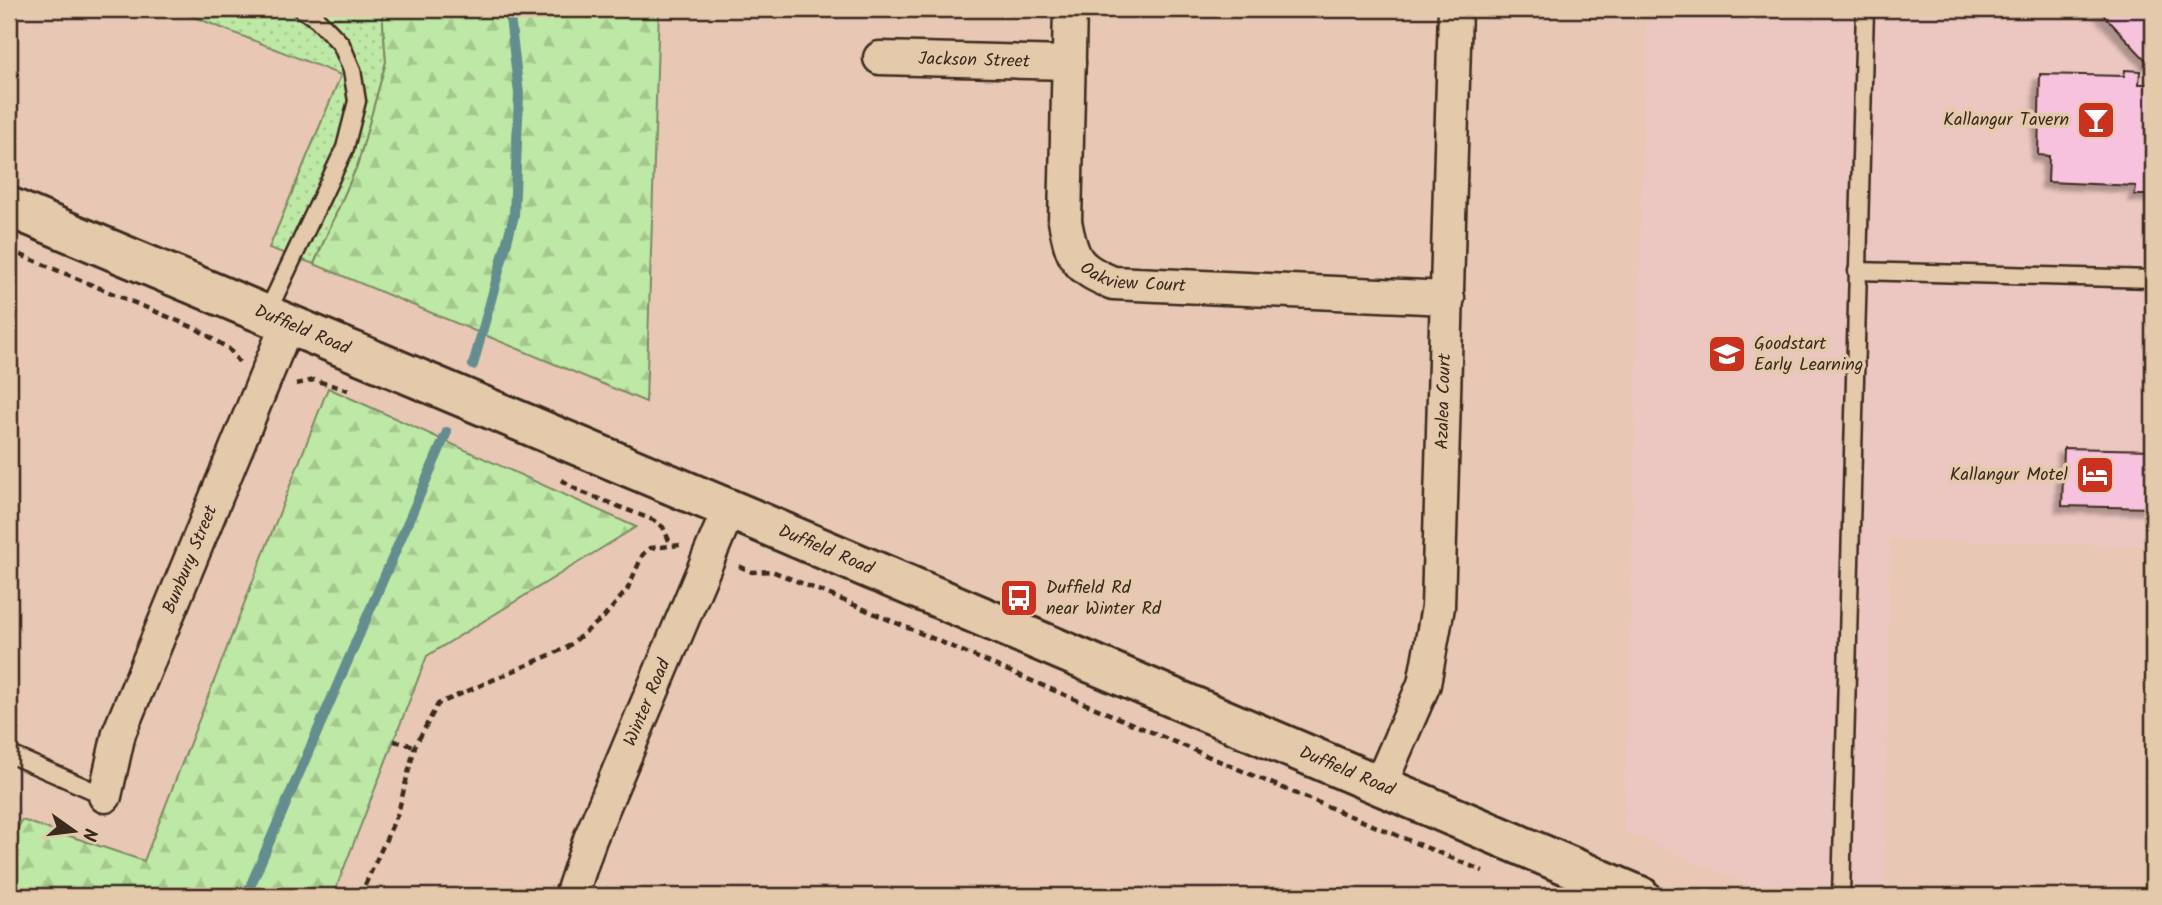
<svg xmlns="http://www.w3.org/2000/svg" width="2162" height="905" font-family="Kalam,sans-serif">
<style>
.built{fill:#ecc6c1}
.grass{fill:url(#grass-dots);stroke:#7c8962;stroke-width:2}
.forest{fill:url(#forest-firs);stroke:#7c8962;stroke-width:2}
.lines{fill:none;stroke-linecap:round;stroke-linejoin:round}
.stream{stroke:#638d8e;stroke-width:10}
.building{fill:#f7c2dd;stroke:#3b2a1e;stroke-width:2;filter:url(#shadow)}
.lane-casing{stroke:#3b2a1e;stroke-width:21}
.street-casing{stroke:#3b2a1e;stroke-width:37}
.secondary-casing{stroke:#3b2a1e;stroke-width:44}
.path{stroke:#3b2a1e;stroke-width:4.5;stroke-dasharray:7 5;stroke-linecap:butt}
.lane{stroke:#e4c9ab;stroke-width:16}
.street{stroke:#e4c9ab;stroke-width:32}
.secondary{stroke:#e4c9ab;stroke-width:38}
.labels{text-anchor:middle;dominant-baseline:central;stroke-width:7;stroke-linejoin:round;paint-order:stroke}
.street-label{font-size:18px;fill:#3b2a1e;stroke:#e4c9ab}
.poi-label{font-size:18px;fill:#3b2a1e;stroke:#e4c9ab;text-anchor:end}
</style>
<defs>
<pattern id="grass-dots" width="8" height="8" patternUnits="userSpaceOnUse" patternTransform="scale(1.75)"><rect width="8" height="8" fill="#bee8a5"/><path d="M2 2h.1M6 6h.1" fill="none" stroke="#a4c78e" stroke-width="1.8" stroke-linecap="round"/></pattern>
<pattern id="forest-firs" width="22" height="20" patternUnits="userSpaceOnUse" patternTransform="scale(1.75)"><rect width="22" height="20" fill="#bee8a5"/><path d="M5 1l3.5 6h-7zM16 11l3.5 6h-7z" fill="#a4c78e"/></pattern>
<filter id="shadow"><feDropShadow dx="-6" dy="6" stdDeviation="2" flood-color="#0004"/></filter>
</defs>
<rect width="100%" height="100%" fill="#e8c8b5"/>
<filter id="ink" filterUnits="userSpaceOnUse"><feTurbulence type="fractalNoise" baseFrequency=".0143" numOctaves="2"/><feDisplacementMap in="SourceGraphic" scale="14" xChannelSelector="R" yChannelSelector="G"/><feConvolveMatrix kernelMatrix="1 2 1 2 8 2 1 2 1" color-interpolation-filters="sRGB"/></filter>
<g filter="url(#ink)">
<polygon class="built" points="1647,9 2153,9 2153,546 1890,539 1884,896 1773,896 1624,831"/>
<polygon class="grass" points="174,9 382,9 386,62 358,164 314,264 269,248 341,75"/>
<g class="forest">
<polygon points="382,9 659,9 646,402 314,264 358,164 386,62"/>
<polygon points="328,388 636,527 427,656 333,896 9,896 9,843 22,820 144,861"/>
</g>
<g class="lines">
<g class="stream">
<polyline points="473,365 514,216 519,94 509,9"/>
<polyline points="246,896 447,432"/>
</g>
</g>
<g class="building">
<polygon points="2098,9 2153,9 2153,68"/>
<polygon points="2125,70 2140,71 2139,84 2150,84 2153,80 2153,195 2135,195 2136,186 2048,182 2049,156 2038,155 2040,74 2124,76"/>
<polygon points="2064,448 2153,450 2153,508 2062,506"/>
</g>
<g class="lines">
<defs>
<g id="lane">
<polyline points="1857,271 2153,279"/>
<polyline points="266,315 345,148 357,101 352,70 341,44 317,19 302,9"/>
<polyline points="9,754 105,796"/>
<polyline points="1841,896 1865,9"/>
</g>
<g id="street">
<path id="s1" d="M 1070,9 L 1065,221 C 1072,259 1076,268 1113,283 L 1448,298"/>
<path id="s2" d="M 880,58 L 1069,63"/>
<path id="s3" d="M 1380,785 L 1424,684 L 1438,607 L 1455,9"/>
<path id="s4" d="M 105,796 L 119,733 L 287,325"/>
<path id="s5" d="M 571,896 L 590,839 L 729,509"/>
</g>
<g id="secondary">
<path id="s6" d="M 9,207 L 729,509 L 1640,896"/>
</g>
</defs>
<use href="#lane" class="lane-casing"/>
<use href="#street" class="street-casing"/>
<use href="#secondary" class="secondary-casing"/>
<g class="path">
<polyline points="9,250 197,329 229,349 239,362"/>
<polyline points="296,384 314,380 348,390"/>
<polyline points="562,480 579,491 653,520 663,527 671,545"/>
<polyline points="739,566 752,572 772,571 852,604 1266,781 1483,871"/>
<polyline points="394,741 415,746"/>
<polyline points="360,896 398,813 415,746 438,704 566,648 604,617 627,590 643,554 650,548 681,545"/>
</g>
<use href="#lane" class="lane"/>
<use href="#street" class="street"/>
<use href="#secondary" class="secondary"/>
</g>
</g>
<defs>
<symbol id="bar-square" viewBox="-11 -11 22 22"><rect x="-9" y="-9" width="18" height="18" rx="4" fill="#c8321e" stroke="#e4c9ab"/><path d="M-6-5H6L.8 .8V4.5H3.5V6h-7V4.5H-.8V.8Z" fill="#fff"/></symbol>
<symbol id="school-square" viewBox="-11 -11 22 22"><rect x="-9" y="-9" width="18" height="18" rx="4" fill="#c8321e" stroke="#e4c9ab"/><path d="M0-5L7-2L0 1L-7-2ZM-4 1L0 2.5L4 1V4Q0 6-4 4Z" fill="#fff"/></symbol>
<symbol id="hotel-square" viewBox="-11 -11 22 22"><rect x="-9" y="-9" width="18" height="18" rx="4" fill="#c8321e" stroke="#e4c9ab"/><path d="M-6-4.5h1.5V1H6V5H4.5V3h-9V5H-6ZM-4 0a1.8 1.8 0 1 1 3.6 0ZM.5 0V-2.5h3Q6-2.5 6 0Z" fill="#fff"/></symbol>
<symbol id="bus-square" viewBox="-11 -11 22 22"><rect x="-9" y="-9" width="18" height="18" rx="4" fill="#c8321e" stroke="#e4c9ab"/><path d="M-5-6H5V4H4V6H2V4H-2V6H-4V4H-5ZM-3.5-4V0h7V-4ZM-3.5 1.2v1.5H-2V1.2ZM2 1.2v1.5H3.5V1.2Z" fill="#fff"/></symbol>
</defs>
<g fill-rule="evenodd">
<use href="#bar-square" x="2074" y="98" width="44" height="44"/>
<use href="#school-square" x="1705" y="332" width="44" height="44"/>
<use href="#hotel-square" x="2073" y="453" width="44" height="44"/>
<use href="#bus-square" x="997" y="576" width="44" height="44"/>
</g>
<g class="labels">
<g class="street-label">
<text stroke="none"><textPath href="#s2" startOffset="94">Jackson Street</textPath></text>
<text stroke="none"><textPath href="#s1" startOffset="315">Oakview Court</textPath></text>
<text stroke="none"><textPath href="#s6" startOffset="318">Duffield Road</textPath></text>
<text stroke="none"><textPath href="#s3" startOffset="394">Azalea Court</textPath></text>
<text stroke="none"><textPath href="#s6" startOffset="886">Duffield Road</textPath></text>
<text stroke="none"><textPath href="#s4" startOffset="252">Bunbury Street</textPath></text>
<text stroke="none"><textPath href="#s5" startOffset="208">Winter Road</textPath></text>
<text stroke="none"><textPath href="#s6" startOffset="1452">Duffield Road</textPath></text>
</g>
<g class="poi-label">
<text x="2069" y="120">Kallangur Tavern</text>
<text x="1754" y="344" text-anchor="start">Goodstart<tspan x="1754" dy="21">Early Learning</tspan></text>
<text x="2068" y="475">Kallangur Motel</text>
<text x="1046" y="588" text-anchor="start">Duffield Rd<tspan x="1046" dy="21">near Winter Rd</tspan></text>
</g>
</g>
<rect width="2162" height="905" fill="none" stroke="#e4c9ab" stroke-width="35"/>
<rect x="18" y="18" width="2127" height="870" fill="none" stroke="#3b2a1e" stroke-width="2.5" filter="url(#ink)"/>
<g transform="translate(74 831) rotate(104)" stroke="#e4c9ab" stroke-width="5" paint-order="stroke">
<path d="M0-5L12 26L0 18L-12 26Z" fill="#3b2a1e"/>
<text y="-10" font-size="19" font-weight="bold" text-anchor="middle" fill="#3b2a1e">N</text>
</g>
</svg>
